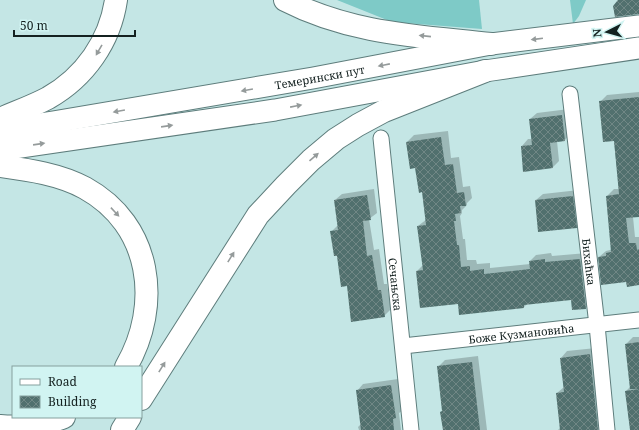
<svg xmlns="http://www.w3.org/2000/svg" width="639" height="430" font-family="'Noto Serif',serif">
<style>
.grass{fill:#7ecac7}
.shadow{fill:#0003}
.building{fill:url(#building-cross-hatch)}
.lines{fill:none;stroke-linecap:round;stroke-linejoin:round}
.street-casing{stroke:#5e7d7c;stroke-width:17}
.secondary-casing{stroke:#5e7d7c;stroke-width:23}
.primary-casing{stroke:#5e7d7c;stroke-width:24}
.street{stroke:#fff;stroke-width:15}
.secondary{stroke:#fff;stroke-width:21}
.primary{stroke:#fff;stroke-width:22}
.oneway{fill:#959b9b}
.labels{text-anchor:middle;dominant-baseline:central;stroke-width:3.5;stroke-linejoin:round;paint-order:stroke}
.street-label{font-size:11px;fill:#142120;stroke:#d1f4f2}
</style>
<defs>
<pattern id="building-cross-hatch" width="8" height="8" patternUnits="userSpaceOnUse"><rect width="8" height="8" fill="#51706e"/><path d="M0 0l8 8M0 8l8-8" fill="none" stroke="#708785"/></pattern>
</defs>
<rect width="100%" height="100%" fill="#c4e6e5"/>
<g class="grass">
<polygon points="337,0 479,0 482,29 392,22"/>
<polygon points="570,0 586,0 579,16 573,24"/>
</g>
<g class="shadow">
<polygon points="639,92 639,216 633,217 635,237 639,237 639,284 599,257 606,251 610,250 612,249 607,196 614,189 619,189 614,140 600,102 607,95"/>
<polygon points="569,109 571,133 565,140 557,141 559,161 553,167 522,146 528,139 532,139 530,119 537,113"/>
<polygon points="448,131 451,158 459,157 463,187 470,186 472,198 467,203 467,205 462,210 462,213 460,216 463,239 465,239 467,260 476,260 477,264 490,263 490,268 530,264 530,261 536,255 551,253 552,256 587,253 592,301 586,308 572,299 527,304 524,307 417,271 423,265 418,226 427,219 423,191 407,142 414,135"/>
<polygon points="374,189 377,213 369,219 374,250 379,249 384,284 387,284 391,309 384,316 347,285 331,232 338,225 335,200 342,194"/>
<polygon points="579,190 583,220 576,227 536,200 543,194"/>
<polygon points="633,337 639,337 639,430 633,430 626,391 631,386 626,344"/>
<polygon points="596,348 605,430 558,430 560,428 557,393 564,387 561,358 567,351"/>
<polygon points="478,356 487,430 444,430 443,410 438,367 445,360"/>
<polygon points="398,379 402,411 399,413 401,430 359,430 358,427 361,424 357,391 363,384"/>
</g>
<g class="building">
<polygon points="618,0 639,0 639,14 615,17 613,6"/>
<polygon points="639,97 639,217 626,218 629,243 636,243 637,250 639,249 639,285 627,287 626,282 601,285 598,257 606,256 606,253 611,252 606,196 619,194 614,141 603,142 599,101"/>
<polygon points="562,115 565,141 550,143 553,168 523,172 521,146 532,145 529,119"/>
<polygon points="441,137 445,165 453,164 457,193 464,192 466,206 460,206 461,213 455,214 456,221 454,221 457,245 459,245 461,267 470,266 470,271 484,269 484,274 530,269 529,261 545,259 545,262 580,259 586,309 572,310 571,300 524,305 524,308 459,315 458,304 420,308 416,271 423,270 417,226 426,225 422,192 419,193 415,168 410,169 406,142"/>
<polygon points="367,195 371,220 363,221 367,256 372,255 378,290 381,290 385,317 351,322 347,286 341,287 337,256 334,256 330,231 338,230 334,200"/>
<polygon points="573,196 577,228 538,232 535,200"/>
<polygon points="639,342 639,389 630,389 625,344"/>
<polygon points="590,354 598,430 560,430 556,393 564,392 560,358"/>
<polygon points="472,362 480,430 443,430 440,412 442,411 437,366"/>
<polygon points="391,385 396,418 393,419 394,430 361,430 356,390"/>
<polygon points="639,389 639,430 630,430 625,391"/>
</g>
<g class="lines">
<defs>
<g id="street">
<path id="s1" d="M 570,94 L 597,325 L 607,430"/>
<path id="s2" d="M 381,138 L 411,430"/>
<path id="s3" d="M 403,346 L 639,320"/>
</g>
<g id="secondary">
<path id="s4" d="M 0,130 L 54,122 L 313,78 L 491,44 L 639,26"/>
<polyline points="0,150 275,110 485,71 639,48"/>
</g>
<g id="primary">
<path d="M 285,0 C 351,34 419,36 491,44"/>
<path d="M 0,119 C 16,112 33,106 48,98 C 85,77 110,41 116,0"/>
<path d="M 0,166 C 29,170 59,174 85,188 C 152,225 162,305 126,367"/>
<polyline points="141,399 258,215 286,185 311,160 336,139 358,125 384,111 485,71"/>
<path d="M 0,426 C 22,428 44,425 64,417"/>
<polyline points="122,430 130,417"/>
</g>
</defs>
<use href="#street" class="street-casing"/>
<use href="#secondary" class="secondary-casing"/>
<use href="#primary" class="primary-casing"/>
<use href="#street" class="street"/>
<use href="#secondary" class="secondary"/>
<use href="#primary" class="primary"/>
</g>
<defs><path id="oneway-solid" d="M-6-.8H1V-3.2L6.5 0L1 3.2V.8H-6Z"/></defs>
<g class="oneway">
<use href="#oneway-solid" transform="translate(425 36) rotate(-174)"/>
<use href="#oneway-solid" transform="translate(537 39) rotate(173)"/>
<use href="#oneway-solid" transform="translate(99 50) rotate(120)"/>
<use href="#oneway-solid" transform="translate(384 65) rotate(169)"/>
<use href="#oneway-solid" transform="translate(247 90) rotate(170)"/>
<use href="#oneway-solid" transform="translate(296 106) rotate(-11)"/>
<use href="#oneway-solid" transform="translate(119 111) rotate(170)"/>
<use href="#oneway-solid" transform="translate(167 126) rotate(-8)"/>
<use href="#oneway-solid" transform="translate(39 144) rotate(-8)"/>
<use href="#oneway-solid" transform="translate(314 157) rotate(-41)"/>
<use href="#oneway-solid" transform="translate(115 212) rotate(47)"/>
<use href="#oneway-solid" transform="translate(231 257) rotate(-58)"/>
<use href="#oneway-solid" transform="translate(162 367) rotate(-58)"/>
</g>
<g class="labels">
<g class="street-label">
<text stroke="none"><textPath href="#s4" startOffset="324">Темерински пут</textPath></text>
<text stroke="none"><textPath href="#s1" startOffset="169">Бихаћка</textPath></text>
<text stroke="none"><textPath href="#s2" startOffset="147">Сечањска</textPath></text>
<text stroke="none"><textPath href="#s3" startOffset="119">Боже Кузмановића</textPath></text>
</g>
</g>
<rect x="12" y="366" width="130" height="52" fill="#d1f4f2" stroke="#85a09e"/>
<rect x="20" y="379" width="20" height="6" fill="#ffffff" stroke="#85a09e"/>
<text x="48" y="386" font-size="12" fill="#142120">Road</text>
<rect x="20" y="396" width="20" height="12" fill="url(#building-cross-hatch)" stroke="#85a09e"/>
<text x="48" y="406" font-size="12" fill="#142120">Building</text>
<g transform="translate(607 32) rotate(264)" stroke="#d1f4f2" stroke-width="3" paint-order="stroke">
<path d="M0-3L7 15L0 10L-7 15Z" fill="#142120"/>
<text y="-6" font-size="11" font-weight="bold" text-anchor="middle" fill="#142120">N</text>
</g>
<path d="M14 30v6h121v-6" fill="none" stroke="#142120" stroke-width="2"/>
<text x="20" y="30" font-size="12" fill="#142120" stroke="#d1f4f2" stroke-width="3" paint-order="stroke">50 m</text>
</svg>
